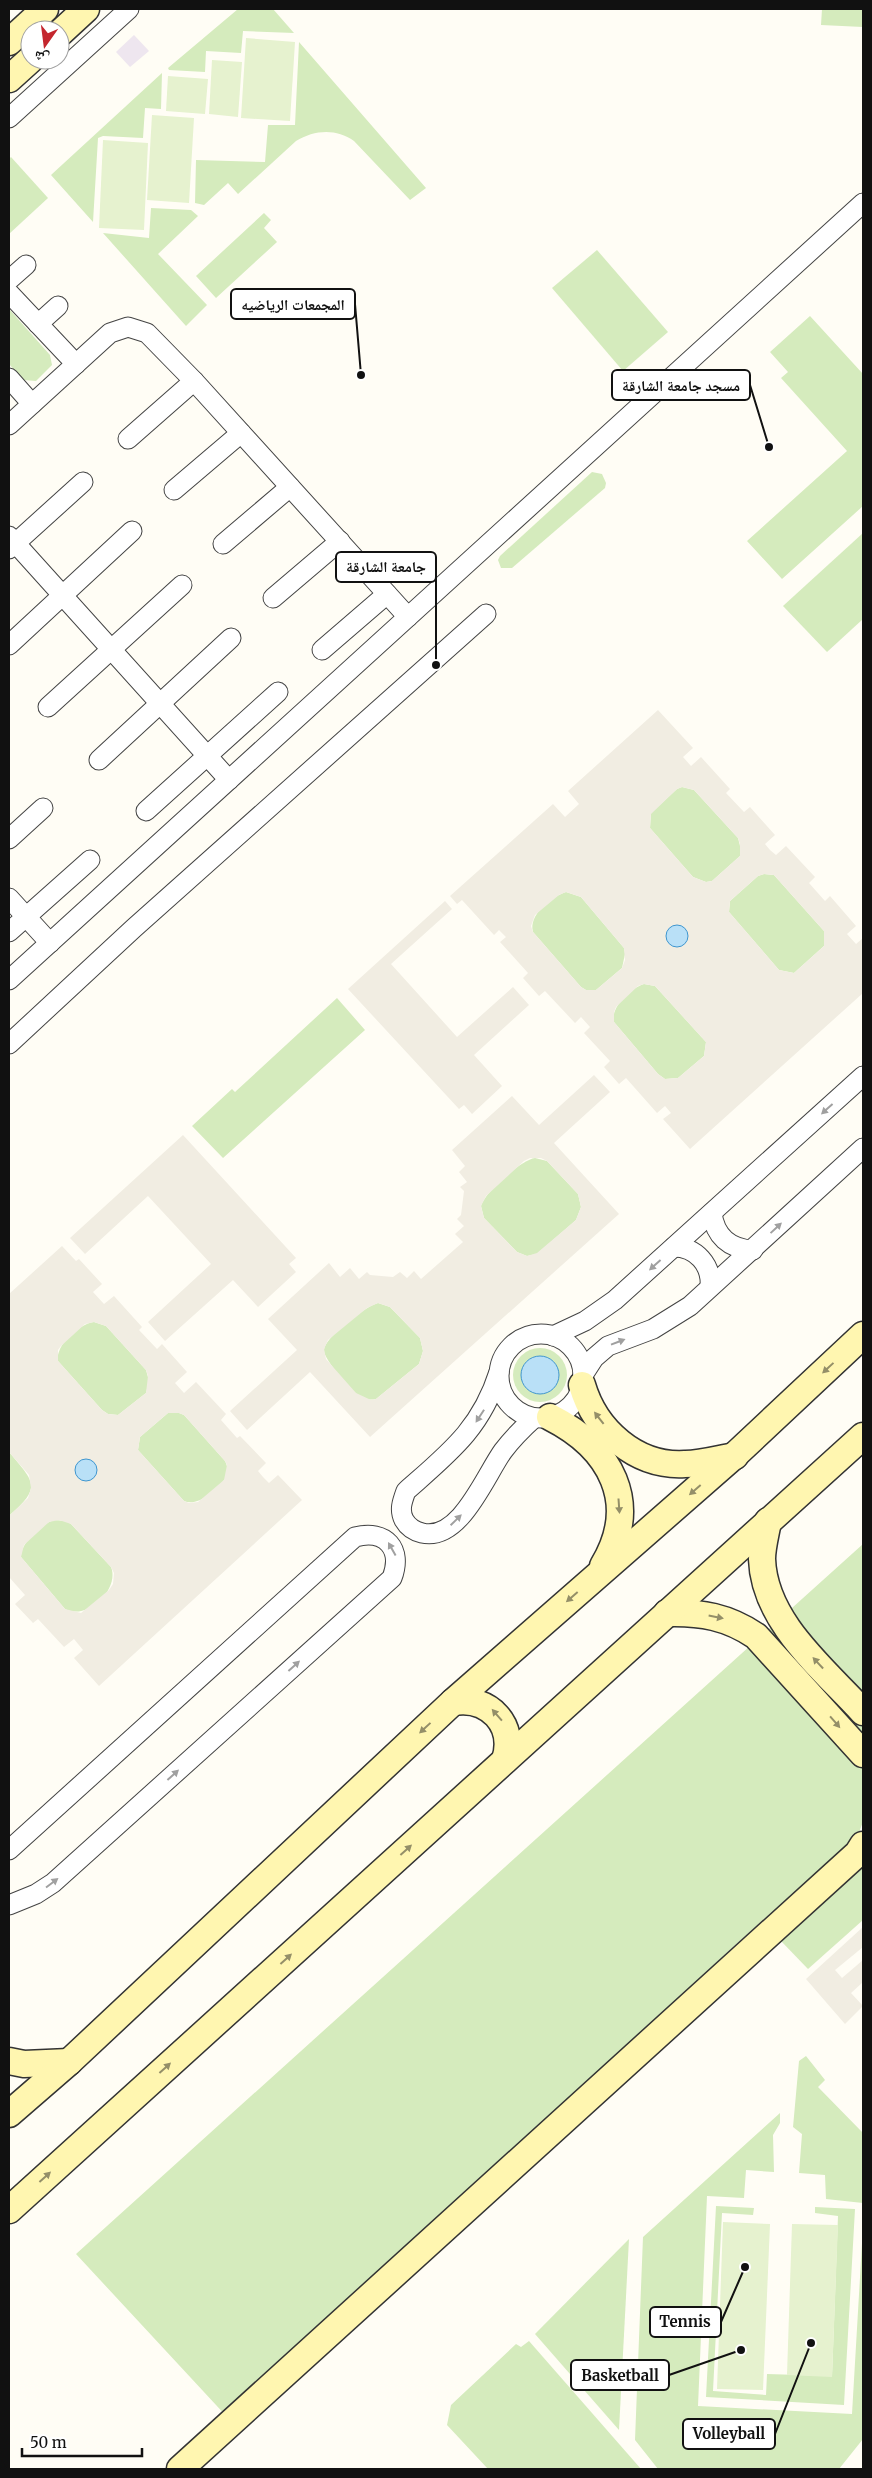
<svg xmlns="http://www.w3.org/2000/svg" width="872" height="2478" font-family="Merriweather,'Noto Naskh Arabic',serif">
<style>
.industrial{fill:#eee6ef}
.green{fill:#d5ebbd}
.pitch{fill:#e6f2cf}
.plaza{fill:#f1ede2;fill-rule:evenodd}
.water{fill:#b9e0f7;stroke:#3f96cf}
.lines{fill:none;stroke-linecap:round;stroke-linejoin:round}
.street-casing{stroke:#444;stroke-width:21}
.secondary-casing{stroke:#333;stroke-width:29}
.street{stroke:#fff;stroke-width:19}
.secondary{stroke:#fff6b0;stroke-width:26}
.oneway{fill:#a0a0a0}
.oneway2{fill:#948f68}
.leader{fill:none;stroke:#111;stroke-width:2}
.callout-dot{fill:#111;stroke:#fff;stroke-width:2}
.callout{fill:#fff;stroke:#111;stroke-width:2}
.callout-label{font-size:15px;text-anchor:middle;font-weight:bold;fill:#111}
</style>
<rect width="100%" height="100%" fill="#fffdf5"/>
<polygon class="industrial" points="134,35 149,51 130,67 116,52"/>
<g class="green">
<polygon points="238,9 273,9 294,33 243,31 241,53 206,51 205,72 169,70 168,68"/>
<polygon points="822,9 863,9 863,27 821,25"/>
<path d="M 299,42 L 426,188 L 410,200 L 354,141 C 336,128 314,130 296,141 L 238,194 L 228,183 L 204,205 L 195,203 L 196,160 L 265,162 L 268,125 L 295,125 Z"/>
<polygon points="162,73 161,109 145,108 143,138 103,136 98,138 93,222 51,175"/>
<polygon points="11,157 48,198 9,234 9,159"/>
<polygon points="151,208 191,210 198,216 158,254 207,305 186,326 103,233 149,238"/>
<polygon points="264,213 271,220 264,228 277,242 216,298 196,276"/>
<polygon points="597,250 668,332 623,371 552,288"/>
<polygon points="9,309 50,355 52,365 36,381 23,380 9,364"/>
<polygon points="810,316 863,374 863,506 782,579 747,541 847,451 781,378 788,372 770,352"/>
<polygon points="592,472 602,474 606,483 605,488 512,568 501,568 498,560 500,556"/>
<polygon points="863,533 863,619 827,652 783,606"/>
<polygon points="682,787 694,790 738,838 741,850 740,856 712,881 706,882 693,877 650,828 651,813 677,789"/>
<polygon points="764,874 774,875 824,931 824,946 794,973 779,970 729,912 730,901 758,876"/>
<path d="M 566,892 L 581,897 L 624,948 L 625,954 L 622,968 L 596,990 L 586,990 L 581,987 L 533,932 C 528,915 551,897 566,892 Z"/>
<path d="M 644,984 L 655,986 L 706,1042 L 704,1056 L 678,1078 L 665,1079 L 658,1074 L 614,1022 C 610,1007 631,988 644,984 Z"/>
<polygon points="337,998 365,1030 223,1158 192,1126 232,1089 235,1092"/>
<path d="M 535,1158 L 547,1161 L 578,1194 L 581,1207 L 576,1220 L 537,1254 L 527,1256 L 517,1252 L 484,1218 L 481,1206 C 485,1192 521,1160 535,1158 Z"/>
<path d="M 378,1303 L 390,1307 L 420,1338 L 423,1351 L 419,1364 L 376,1399 C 371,1400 366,1400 361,1397 C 353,1393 323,1359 324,1350 C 325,1337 366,1306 378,1303 Z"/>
<path d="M 94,1322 L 106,1326 L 146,1370 L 149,1381 L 146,1393 L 118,1415 L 108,1414 L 102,1410 L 58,1361 C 55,1345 79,1324 94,1322 Z"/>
<circle cx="540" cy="1375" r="27"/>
<path d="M 168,1413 L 179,1413 L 184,1415 L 225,1461 C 228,1467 229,1474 224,1480 C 216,1491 197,1507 184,1501 L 138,1450 L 140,1437 Z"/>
<path d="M 9,1452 C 35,1483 42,1487 9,1516 Z"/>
<path d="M 54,1520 L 66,1521 L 71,1524 L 111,1567 C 120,1589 87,1621 65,1609 L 21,1557 C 20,1543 42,1524 54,1520 Z"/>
<polygon points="863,1544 863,1822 857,1837 734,1946 229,2419 76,2254"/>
<polygon points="863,1865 863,1920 808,1969 781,1941"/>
<polygon points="806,2056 825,2080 818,2087 863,2133 863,2203 826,2199 825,2175 799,2173 802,2134 793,2127 799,2061"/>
<polygon points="780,2113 780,2123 773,2135 774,2172 746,2170 744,2198 707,2196 698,2406 852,2414 863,2226 863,2439 839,2469 658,2469 635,2440 643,2237"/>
<polygon points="716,2206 754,2208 753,2215 722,2213 713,2391 766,2395 767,2374 832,2376 838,2216 815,2213 815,2207 855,2209 844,2405 706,2397"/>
<polygon points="629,2239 619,2430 535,2334"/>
<polygon points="529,2341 641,2469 488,2469 447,2425 451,2405 516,2344 521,2347"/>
</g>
<g class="pitch">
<polygon points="246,38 295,42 290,121 241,118"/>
<polygon points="212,60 242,62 238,117 209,114"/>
<polygon points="168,76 208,79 205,114 166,111"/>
<polygon points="152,115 194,118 189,203 147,200"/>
<polygon points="103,140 148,143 144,230 99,228"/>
<polygon points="723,2222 770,2224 763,2390 717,2389"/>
<polygon points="792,2224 838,2225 832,2377 787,2375"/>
</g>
<g class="plaza">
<path d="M 658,710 L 693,748 L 683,757 L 691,766 L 701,757 L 730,789 L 726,793 L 744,812 L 750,807 L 775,835 L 765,844 L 770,850 L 776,855 L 786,846 L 815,877 L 809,883 L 825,901 L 830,896 L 856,926 L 847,934 L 856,944 L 863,938 L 863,993 L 690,1149 L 663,1119 L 671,1113 L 665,1106 L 657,1113 L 626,1078 L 619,1084 L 604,1067 L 610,1061 L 584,1033 L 590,1027 L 581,1017 L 575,1023 L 545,991 L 539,996 L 523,978 L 528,973 L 500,942 L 506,937 L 499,930 L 494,935 L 462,900 L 457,904 L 450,896 L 553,804 L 565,817 L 579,804 L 568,791 ZM 682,787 L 694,790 L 738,838 L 740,844 L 740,856 L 712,881 L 706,882 L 693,877 L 650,828 L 651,814 L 677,789 ZM 764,874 L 774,875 L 824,931 L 824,946 L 794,973 L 779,970 L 729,912 L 730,901 L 758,876 ZM 566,892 L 581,897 L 624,948 L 625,960 L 622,968 L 596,990 L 586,990 L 581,987 L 533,932 L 531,926 L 535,915 L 559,895 ZM 644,984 L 655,986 L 706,1042 L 704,1056 L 678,1078 L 665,1079 L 658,1074 L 614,1022 L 614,1012 L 616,1007 L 638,986 Z"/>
<polygon points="445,901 452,909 391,964 457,1037 513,987 529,1005 474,1055 502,1086 472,1114 464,1105 459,1109 348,989"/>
<path d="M 594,1075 L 610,1092 L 554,1143 L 619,1214 L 370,1437 L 310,1372 L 247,1430 L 230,1411 L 297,1350 L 268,1319 L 329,1263 L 340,1277 L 350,1268 L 359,1279 L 367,1272 L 370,1275 L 393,1277 L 400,1272 L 407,1278 L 414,1271 L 421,1279 L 463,1242 L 455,1234 L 464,1226 L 457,1219 L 461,1215 L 464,1191 L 460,1187 L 467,1182 L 459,1172 L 465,1166 L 452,1150 L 512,1096 L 539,1125 ZM 530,1158 L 541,1158 L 547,1161 L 578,1194 L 581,1207 L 576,1220 L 537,1253 L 527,1256 L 517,1252 L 484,1218 L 481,1206 L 486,1196 L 524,1161 ZM 378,1303 L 390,1307 L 420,1338 L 423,1351 L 419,1364 L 376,1399 L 371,1400 L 356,1393 L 326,1359 L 324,1349 L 328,1340 L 367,1308 Z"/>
<polygon points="183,1135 296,1258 289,1264 296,1272 258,1307 233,1280 165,1341 148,1322 211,1264 148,1196 85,1254 70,1238"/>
<path d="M 62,1246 L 76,1261 L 79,1259 L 102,1284 L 93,1292 L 104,1304 L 114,1296 L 142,1327 L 139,1330 L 157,1349 L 162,1344 L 187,1372 L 175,1383 L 184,1393 L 196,1382 L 226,1414 L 221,1420 L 237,1438 L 240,1436 L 266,1463 L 258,1471 L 263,1477 L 269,1483 L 278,1475 L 302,1500 L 99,1686 L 74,1658 L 83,1650 L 74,1639 L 64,1647 L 38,1619 L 33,1623 L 15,1604 L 25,1595 L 9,1577 L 9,1516 L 28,1498 L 31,1488 L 29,1475 L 9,1452 L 9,1294 ZM 94,1322 L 106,1326 L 146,1370 L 148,1376 L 146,1393 L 118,1415 L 108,1414 L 102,1410 L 58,1361 L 58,1350 L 61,1346 L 85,1324 ZM 168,1413 L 179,1413 L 184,1415 L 225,1461 L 227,1465 L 224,1480 L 198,1502 L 189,1503 L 184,1501 L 138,1450 L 140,1437 ZM 59,1520 L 71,1524 L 111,1567 L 114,1573 L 113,1584 L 109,1590 L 81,1613 L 65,1609 L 21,1557 L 24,1545 L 49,1522 Z"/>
<polygon points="863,1927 863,1947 835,1970 842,1978 863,1960 863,1982 851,1993 863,2006 845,2024 806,1979"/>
</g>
<g class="water">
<circle cx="677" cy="936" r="11"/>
<circle cx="540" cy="1375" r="19"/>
<circle cx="86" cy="1470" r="11"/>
</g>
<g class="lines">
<defs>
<g id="street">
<polyline points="9,118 129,9"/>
<polyline points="9,280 26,265"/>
<polyline points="9,293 76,364"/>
<polyline points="38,324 58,306"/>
<polyline points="9,378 32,404"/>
<polyline points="9,425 110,333 128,327 147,333 194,381 408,617"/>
<polyline points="128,439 194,381"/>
<polyline points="174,490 241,433"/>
<polyline points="9,536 229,780"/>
<polyline points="223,544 290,487"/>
<polyline points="9,549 83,482"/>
<polyline points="273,598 340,541"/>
<polyline points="9,645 132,531"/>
<polyline points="322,650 387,594"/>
<polyline points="48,707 182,585"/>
<polyline points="99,760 231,638"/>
<polyline points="146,811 278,692"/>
<polyline points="9,839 43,808"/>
<polyline points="9,898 50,943"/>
<polyline points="9,932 90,860"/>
<polyline points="9,980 863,203"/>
<polyline points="9,1044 134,928 486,614"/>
<path d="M 712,1213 C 715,1236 729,1249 753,1250"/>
<path d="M 674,1247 C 696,1247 712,1265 710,1287"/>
<circle cx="541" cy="1376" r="42"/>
<polyline points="553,1336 585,1321 615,1300 863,1076"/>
<path d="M 499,1372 C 481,1429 449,1453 406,1491 C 402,1502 399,1510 404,1520 C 408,1527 414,1531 422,1533 C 460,1542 485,1476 503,1451 C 512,1439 523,1428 534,1418"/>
<polyline points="583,1375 594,1358 608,1346 653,1329 690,1306 863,1148"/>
<path d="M 9,1850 L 355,1537 C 386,1529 403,1549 392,1578 L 53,1883 L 36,1894 L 9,1905"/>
</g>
<g id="secondary">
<polyline points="60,33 86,9"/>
<polyline points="9,42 45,9"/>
<polyline points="9,79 30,60"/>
<path d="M 582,1385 C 595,1430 636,1467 685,1464 C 701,1464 718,1459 735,1456"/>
<path d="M 550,1417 C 611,1448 641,1503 603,1566"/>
<path d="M 768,1521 C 766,1533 762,1547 762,1559 C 764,1622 824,1669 863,1712"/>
<path d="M 667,1613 C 701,1612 728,1617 756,1636 L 863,1754"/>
<path d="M 453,1702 C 489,1696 516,1725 505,1760"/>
<polyline points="9,2061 24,2064 69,2062"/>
<polyline points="9,2114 69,2062 453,1702 735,1455 863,1335"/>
<polyline points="9,2210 863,1436"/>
<polyline points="180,2469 858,1853 863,1845"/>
</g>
</defs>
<use href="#street" class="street-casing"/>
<use href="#secondary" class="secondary-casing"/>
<use href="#street" class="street"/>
<use href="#secondary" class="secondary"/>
</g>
<defs><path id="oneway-solid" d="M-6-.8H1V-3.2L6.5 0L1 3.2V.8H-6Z" transform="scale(1.25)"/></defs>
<g class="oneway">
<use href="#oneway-solid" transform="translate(827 1109) rotate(138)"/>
<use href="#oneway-solid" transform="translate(776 1228) rotate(-43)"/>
<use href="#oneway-solid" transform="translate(655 1265) rotate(138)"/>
<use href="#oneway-solid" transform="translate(618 1342) rotate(-21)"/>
<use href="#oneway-solid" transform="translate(480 1416) rotate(123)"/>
<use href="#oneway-solid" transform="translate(456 1520) rotate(-44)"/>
<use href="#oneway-solid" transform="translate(392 1549) rotate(-119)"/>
<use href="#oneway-solid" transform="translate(294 1666) rotate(-42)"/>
<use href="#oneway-solid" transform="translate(173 1775) rotate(-42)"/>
<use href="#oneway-solid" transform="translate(52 1883) rotate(-37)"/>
</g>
<g class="oneway2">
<use href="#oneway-solid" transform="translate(828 1368) rotate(137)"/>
<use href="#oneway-solid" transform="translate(599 1418) rotate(-128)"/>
<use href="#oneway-solid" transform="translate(695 1490) rotate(139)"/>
<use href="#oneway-solid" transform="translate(619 1506) rotate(86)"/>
<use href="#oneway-solid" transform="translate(572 1597) rotate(139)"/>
<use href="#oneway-solid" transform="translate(716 1617) rotate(11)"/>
<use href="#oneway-solid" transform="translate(818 1663) rotate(-133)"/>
<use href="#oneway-solid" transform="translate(497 1715) rotate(-131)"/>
<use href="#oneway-solid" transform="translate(835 1722) rotate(49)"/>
<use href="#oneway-solid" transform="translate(425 1728) rotate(137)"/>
<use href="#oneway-solid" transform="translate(406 1850) rotate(-42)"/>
<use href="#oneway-solid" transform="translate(286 1959) rotate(-42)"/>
<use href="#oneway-solid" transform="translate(165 2068) rotate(-42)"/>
<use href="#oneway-solid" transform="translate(45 2177) rotate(-42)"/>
</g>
<path class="leader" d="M361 375L355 304M769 447L750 385M436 665L436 567M745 2267L721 2322M741 2350L669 2375M811 2343L775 2434"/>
<g class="callout-dot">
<circle cx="361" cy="375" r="5"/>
<circle cx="769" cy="447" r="5"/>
<circle cx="436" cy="665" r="5"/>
<circle cx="745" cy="2267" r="5"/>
<circle cx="741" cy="2350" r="5"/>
<circle cx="811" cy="2343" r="5"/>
</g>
<g class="callout">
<rect x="231" y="289" width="124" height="30" rx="5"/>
<rect x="612" y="370" width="138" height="30" rx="5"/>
<rect x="336" y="552" width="100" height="30" rx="5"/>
<rect x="650" y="2307" width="71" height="30" rx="5"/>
<rect x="571" y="2360" width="98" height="30" rx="5"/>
<rect x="683" y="2419" width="92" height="30" rx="5"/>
</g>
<g class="callout-label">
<text x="293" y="310">المجمعات الرياضيه</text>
<text x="681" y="391">مسجد جامعة الشارقة</text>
<text x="386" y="572">جامعة الشارقة</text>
<text x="685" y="2327">Tennis</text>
<text x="620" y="2381">Basketball</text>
<text x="729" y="2439">Volleyball</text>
</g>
<rect width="872" height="2478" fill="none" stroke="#111111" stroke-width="20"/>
<g transform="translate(45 45) rotate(194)"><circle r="24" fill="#ffffff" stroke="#a0a0a0"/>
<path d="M0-4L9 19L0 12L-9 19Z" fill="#c4262e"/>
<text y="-8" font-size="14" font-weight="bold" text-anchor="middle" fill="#111111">ش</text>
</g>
<path d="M22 2448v8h120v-8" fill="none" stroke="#111111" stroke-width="2.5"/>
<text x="30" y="2448" font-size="15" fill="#111111" stroke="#ffffff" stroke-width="4" paint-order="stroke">50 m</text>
</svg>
